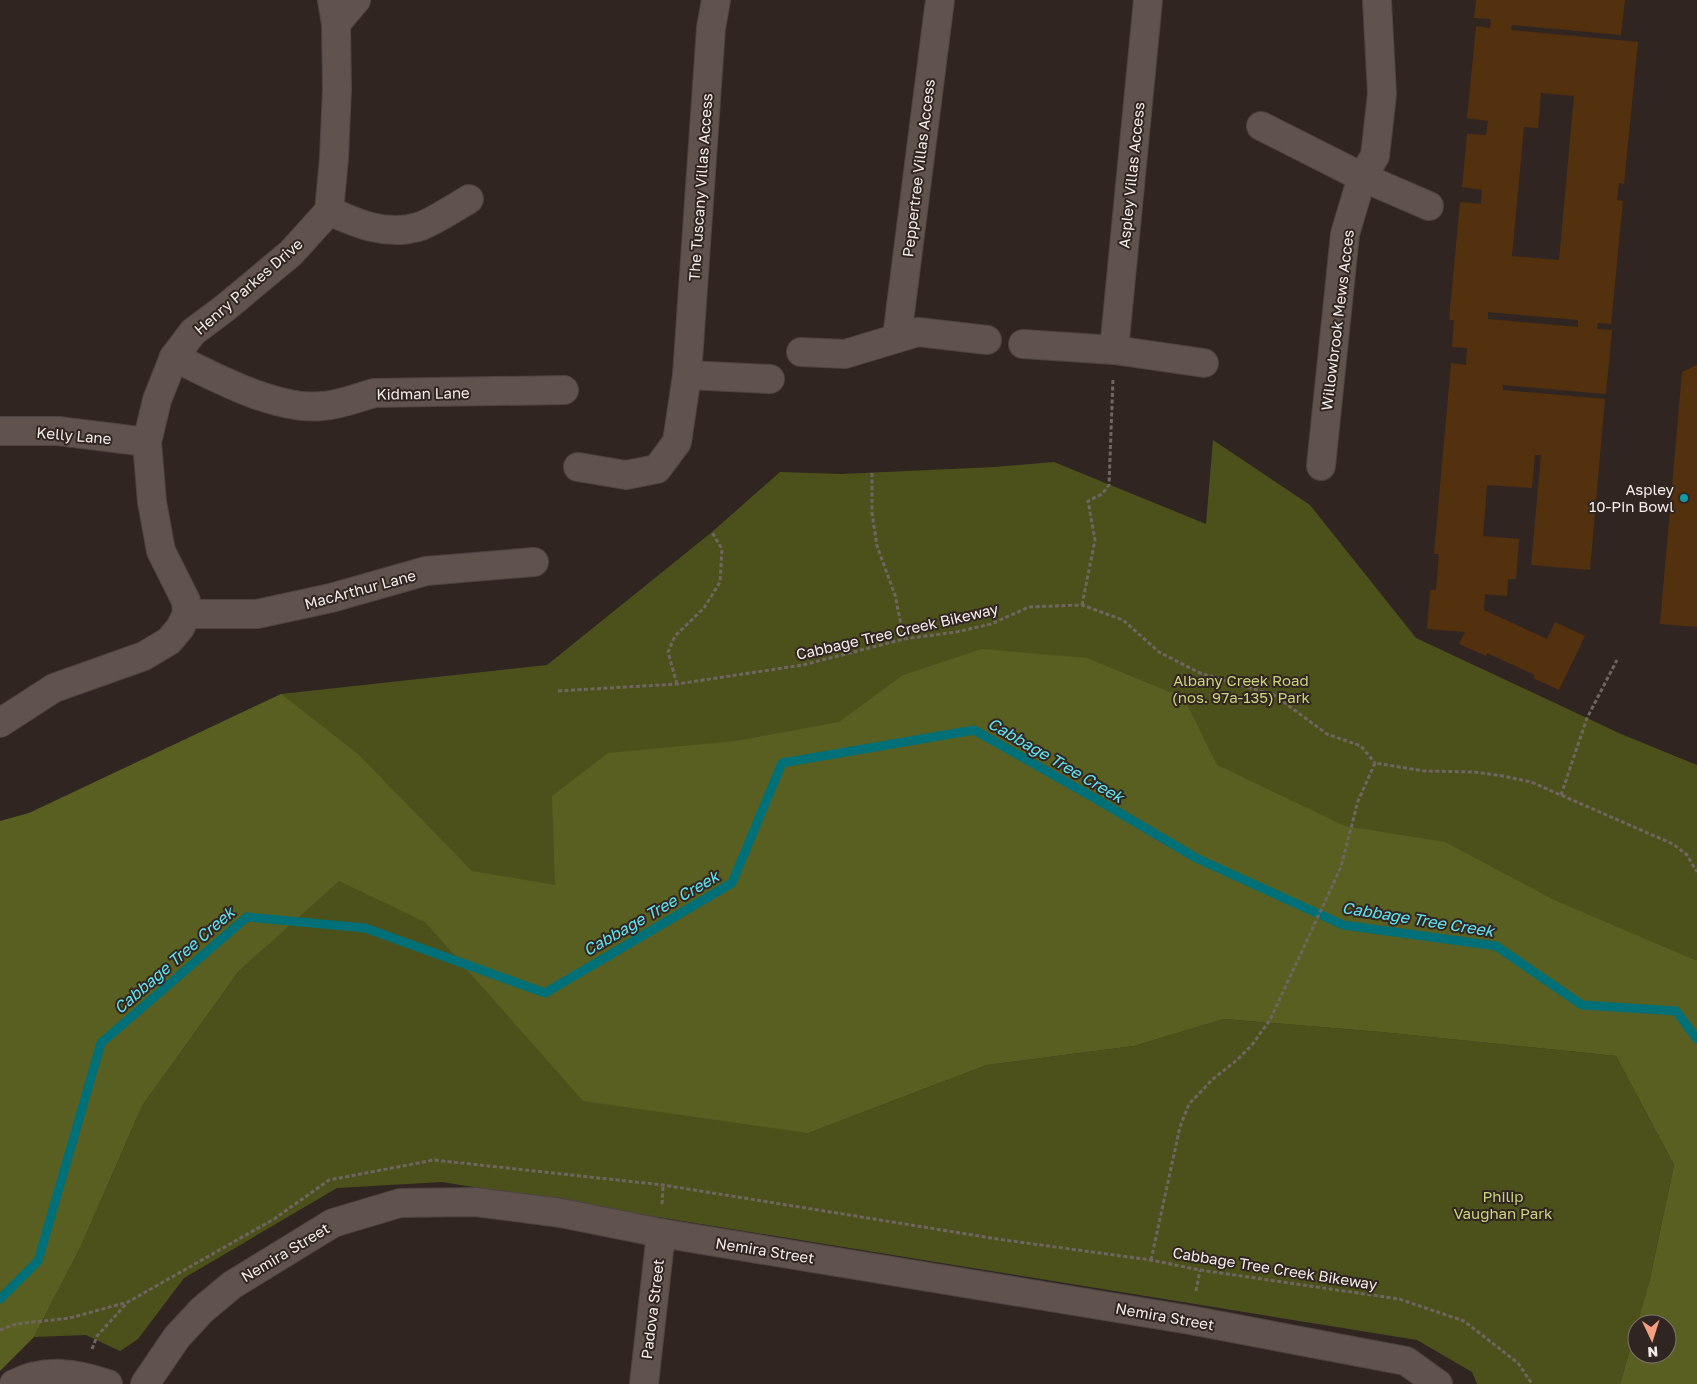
<svg xmlns="http://www.w3.org/2000/svg" width="1697" height="1384" font-family="'Golos Text',sans-serif">
<style>
.green{fill:#4c511c}
.forest{fill:#595f20}
.lines{fill:none;stroke-linecap:round;stroke-linejoin:round}
.stream{stroke:#007078;stroke-width:9}
.building{fill:#53310e;fill-rule:evenodd}
.minor-casing{stroke:#4d4340;stroke-width:30}
.path{stroke:#6f6561;stroke-width:3;stroke-dasharray:4 2.5;stroke-linecap:butt}
.minor{stroke:#60524d;stroke-width:28}
.culture-dot{fill:#0f9aa8;stroke:#312521;stroke-width:2}
.labels{text-anchor:middle;dominant-baseline:central;stroke-width:4;stroke-linejoin:round;paint-order:stroke}
.street-label{font-size:15px;fill:#f4ece9;stroke:#312521}
.poi-label{font-size:15px;fill:#f4ece9;stroke:#312521;text-anchor:end}
.park-label{font-size:15px;fill:#cbd57a;stroke:#312521}
.water-label{font-size:16px;font-style:italic;fill:#61e3f1;stroke:#312521}
</style>
<rect width="100%" height="100%" fill="#312521"/>
<polygon class="green" points="1213,440 1310,505 1416,638 1621,734 1697,765 1697,1039 1343,925 808,1133 987,1065 1134,1046 1224,1019 1381,1032 1616,1056 1674,1165 1649,1283 1620,1384 1477,1384 1472,1372 1417,1340 442,1182 337,1188 184,1278 138,1339 120,1351 86,1335 34,1337 81,1246 142,1106 239,971 294,921 281,694 547,665 712,532 780,472 841,474 995,467 1054,462 1206,524"/>
<polygon class="forest" points="982,649 1087,658 1184,698 1217,765 1345,826 1445,842 1554,900 1697,961 1697,1384 1620,1384 1637,1325 1637,1354 1667,1354 1667,1324 1637,1324 1649,1283 1674,1165 1616,1056 1381,1032 1224,1019 1134,1046 987,1065 808,1133 583,1101 425,922 339,881 239,971 142,1106 81,1246 34,1337 0,1371 0,821 29,813 281,694 358,754 472,871 555,885 552,796 608,753 736,741 839,722 903,675"/>
<g class="lines">
<polyline class="stream" points="0,1299 38,1261 101,1043 247,917 365,928 545,993 732,883 782,763 974,730 1096,799 1196,858 1343,925 1496,946 1582,1005 1676,1011 1697,1039"/>
</g>
<g class="building">
<path d="M 1476,0 L 1625,0 L 1621,35 L 1512,25 L 1511,30 L 1638,42 L 1624,184 L 1619,183 L 1617,200 L 1623,201 L 1611,324 L 1598,323 L 1597,329 L 1612,330 L 1606,394 L 1503,385 L 1503,390 L 1605,399 L 1590,570 L 1531,565 L 1541,455 L 1535,455 L 1532,488 L 1487,485 L 1483,536 L 1519,539 L 1516,579 L 1508,579 L 1507,596 L 1485,594 L 1484,610 L 1547,639 L 1555,622 L 1585,636 L 1559,690 L 1533,678 L 1535,675 L 1487,653 L 1486,656 L 1459,644 L 1465,632 L 1427,629 L 1430,590 L 1436,590 L 1439,554 L 1434,554 L 1451,363 L 1466,365 L 1467,348 L 1452,347 L 1454,320 L 1449,320 L 1460,202 L 1481,204 L 1482,190 L 1462,187 L 1467,134 L 1486,135 L 1488,121 L 1467,118 L 1476,26 L 1490,28 L 1491,19 L 1474,18 ZM 1541,93 L 1574,96 L 1559,260 L 1512,256 L 1524,127 L 1538,128 ZM 1488,312 L 1578,320 L 1578,327 L 1488,319 Z"/>
<polygon points="1697,365 1697,627 1660,624 1682,372"/>
</g>
<g class="lines">
<defs>
<g id="minor">
<polyline points="336,24 356,0"/>
<polyline points="1261,126 1362,177 1429,206"/>
<path d="M 329,211 C 358,224 386,236 418,227 C 431,223 456,207 469,199"/>
<polyline points="897,337 940,0"/>
<polyline points="1023,344 1114,350 1204,363"/>
<polyline points="1114,350 1148,0"/>
<polyline points="801,352 845,354 918,332 987,340"/>
<path d="M 174,357 C 214,377 277,411 322,406 C 340,405 357,398 374,393 L 564,390"/>
<polyline points="687,375 770,379"/>
<polyline points="0,431 58,431 147,442"/>
<polyline points="1321,466 1345,234 1362,177 1375,156 1382,94 1377,0"/>
<polyline points="578,467 626,475 657,469 677,442 687,375 711,28 716,0"/>
<polyline points="187,614 257,614 331,598 426,571 534,562"/>
<polyline points="0,723 54,688 144,656 169,641 180,628 187,614 186,601 161,551 152,502 147,442 157,400 174,357 193,332 225,308 291,253 329,211 334,158 337,89 336,24 332,0"/>
<path d="M 14,1384 C 45,1368 76,1373 108,1384"/>
<polyline points="145,1384 177,1337 202,1310 232,1285 333,1223 400,1203 475,1202 561,1213 661,1233 1190,1320 1406,1361 1438,1384"/>
<polyline points="644,1384 661,1233"/>
</g>
</defs>
<use href="#minor" class="minor-casing"/>
<g class="path">
<polyline points="872,473 872,513 877,546 895,595 904,639"/>
<polyline points="1082,605 1095,540 1088,501 1102,494 1109,485 1113,379"/>
<polyline points="677,684 668,652 675,636 704,608 720,582 722,549 712,532"/>
<polyline points="558,691 677,684 803,665 904,639 956,632 991,624 1029,607 1082,605 1123,620 1159,652 1200,673 1274,695 1327,734 1361,746 1375,763"/>
<polyline points="1561,795 1587,718 1617,660"/>
<polyline points="662,1204 663,1185"/>
<polyline points="1151,1260 1180,1127 1189,1104 1213,1079 1237,1060 1252,1045 1270,1020 1341,867 1358,801 1375,763 1424,771 1474,772 1503,776 1531,782 1673,844 1687,855 1697,872"/>
<polyline points="1196,1291 1200,1270"/>
<polyline points="0,1330 16,1324 70,1318 128,1302 274,1219 329,1180 434,1160 663,1185 1004,1240 1151,1260 1200,1270 1399,1299 1464,1321 1518,1363 1532,1384"/>
<polyline points="92,1349 97,1336 127,1303"/>
</g>
<use href="#minor" class="minor"/>
</g>
<circle class="culture-dot" cx="1684" cy="498" r="5"/>
<g class="labels">
<g class="street-label">
<text transform="translate(918 168) rotate(-83)">Peppertree Villas Access</text>
<text transform="translate(1131 175) rotate(-84)">Aspley Villas Access</text>
<text transform="translate(700 187) rotate(-86)">The Tuscany Villas Access</text>
<text transform="translate(248 286) rotate(-41)">Henry Parkes Drive</text>
<text transform="translate(1337 320) rotate(-83)">Willowbrook Mews Acces</text>
<text transform="translate(423 393) rotate(-1)">Kidman Lane</text>
<text transform="translate(74 435) rotate(5)">Kelly Lane</text>
<text transform="translate(360 589) rotate(-15)">MacArthur Lane</text>
<text transform="translate(897 631) rotate(-13)">Cabbage Tree Creek Bikeway</text>
<text transform="translate(765 1250) rotate(9)">Nemira Street</text>
<text transform="translate(285 1252) rotate(-31)">Nemira Street</text>
<text transform="translate(1275 1268) rotate(9)">Cabbage Tree Creek Bikeway</text>
<text transform="translate(652 1309) rotate(-83)">Padova Street</text>
<text transform="translate(1165 1316) rotate(10)">Nemira Street</text>
</g>
<g class="poi-label">
<text x="1674" y="489">Aspley<tspan x="1674" dy="17">10-Pin Bowl</tspan></text>
</g>
<g class="park-label">
<text x="1241" y="680">Albany Creek Road<tspan x="1241" dy="17">(nos. 97a-135) Park</tspan></text>
<text x="1503" y="1196">Philip<tspan x="1503" dy="17">Vaughan Park</tspan></text>
</g>
<g class="water-label">
<text transform="translate(1056 760) rotate(30)">Cabbage Tree Creek</text>
<text transform="translate(651 913) rotate(-30)">Cabbage Tree Creek</text>
<text transform="translate(1418 919) rotate(9)">Cabbage Tree Creek</text>
<text transform="translate(174 960) rotate(-41)">Cabbage Tree Creek</text>
</g>
</g>
<g transform="translate(1652 1339) rotate(176)"><circle r="24" fill="#312521" stroke="#7f7571"/>
<path d="M0-4L9 19L0 12L-9 19Z" fill="#f39f82"/>
<text y="-8" font-size="14" font-weight="bold" text-anchor="middle" fill="#f4ece9">N</text>
</g>
</svg>
